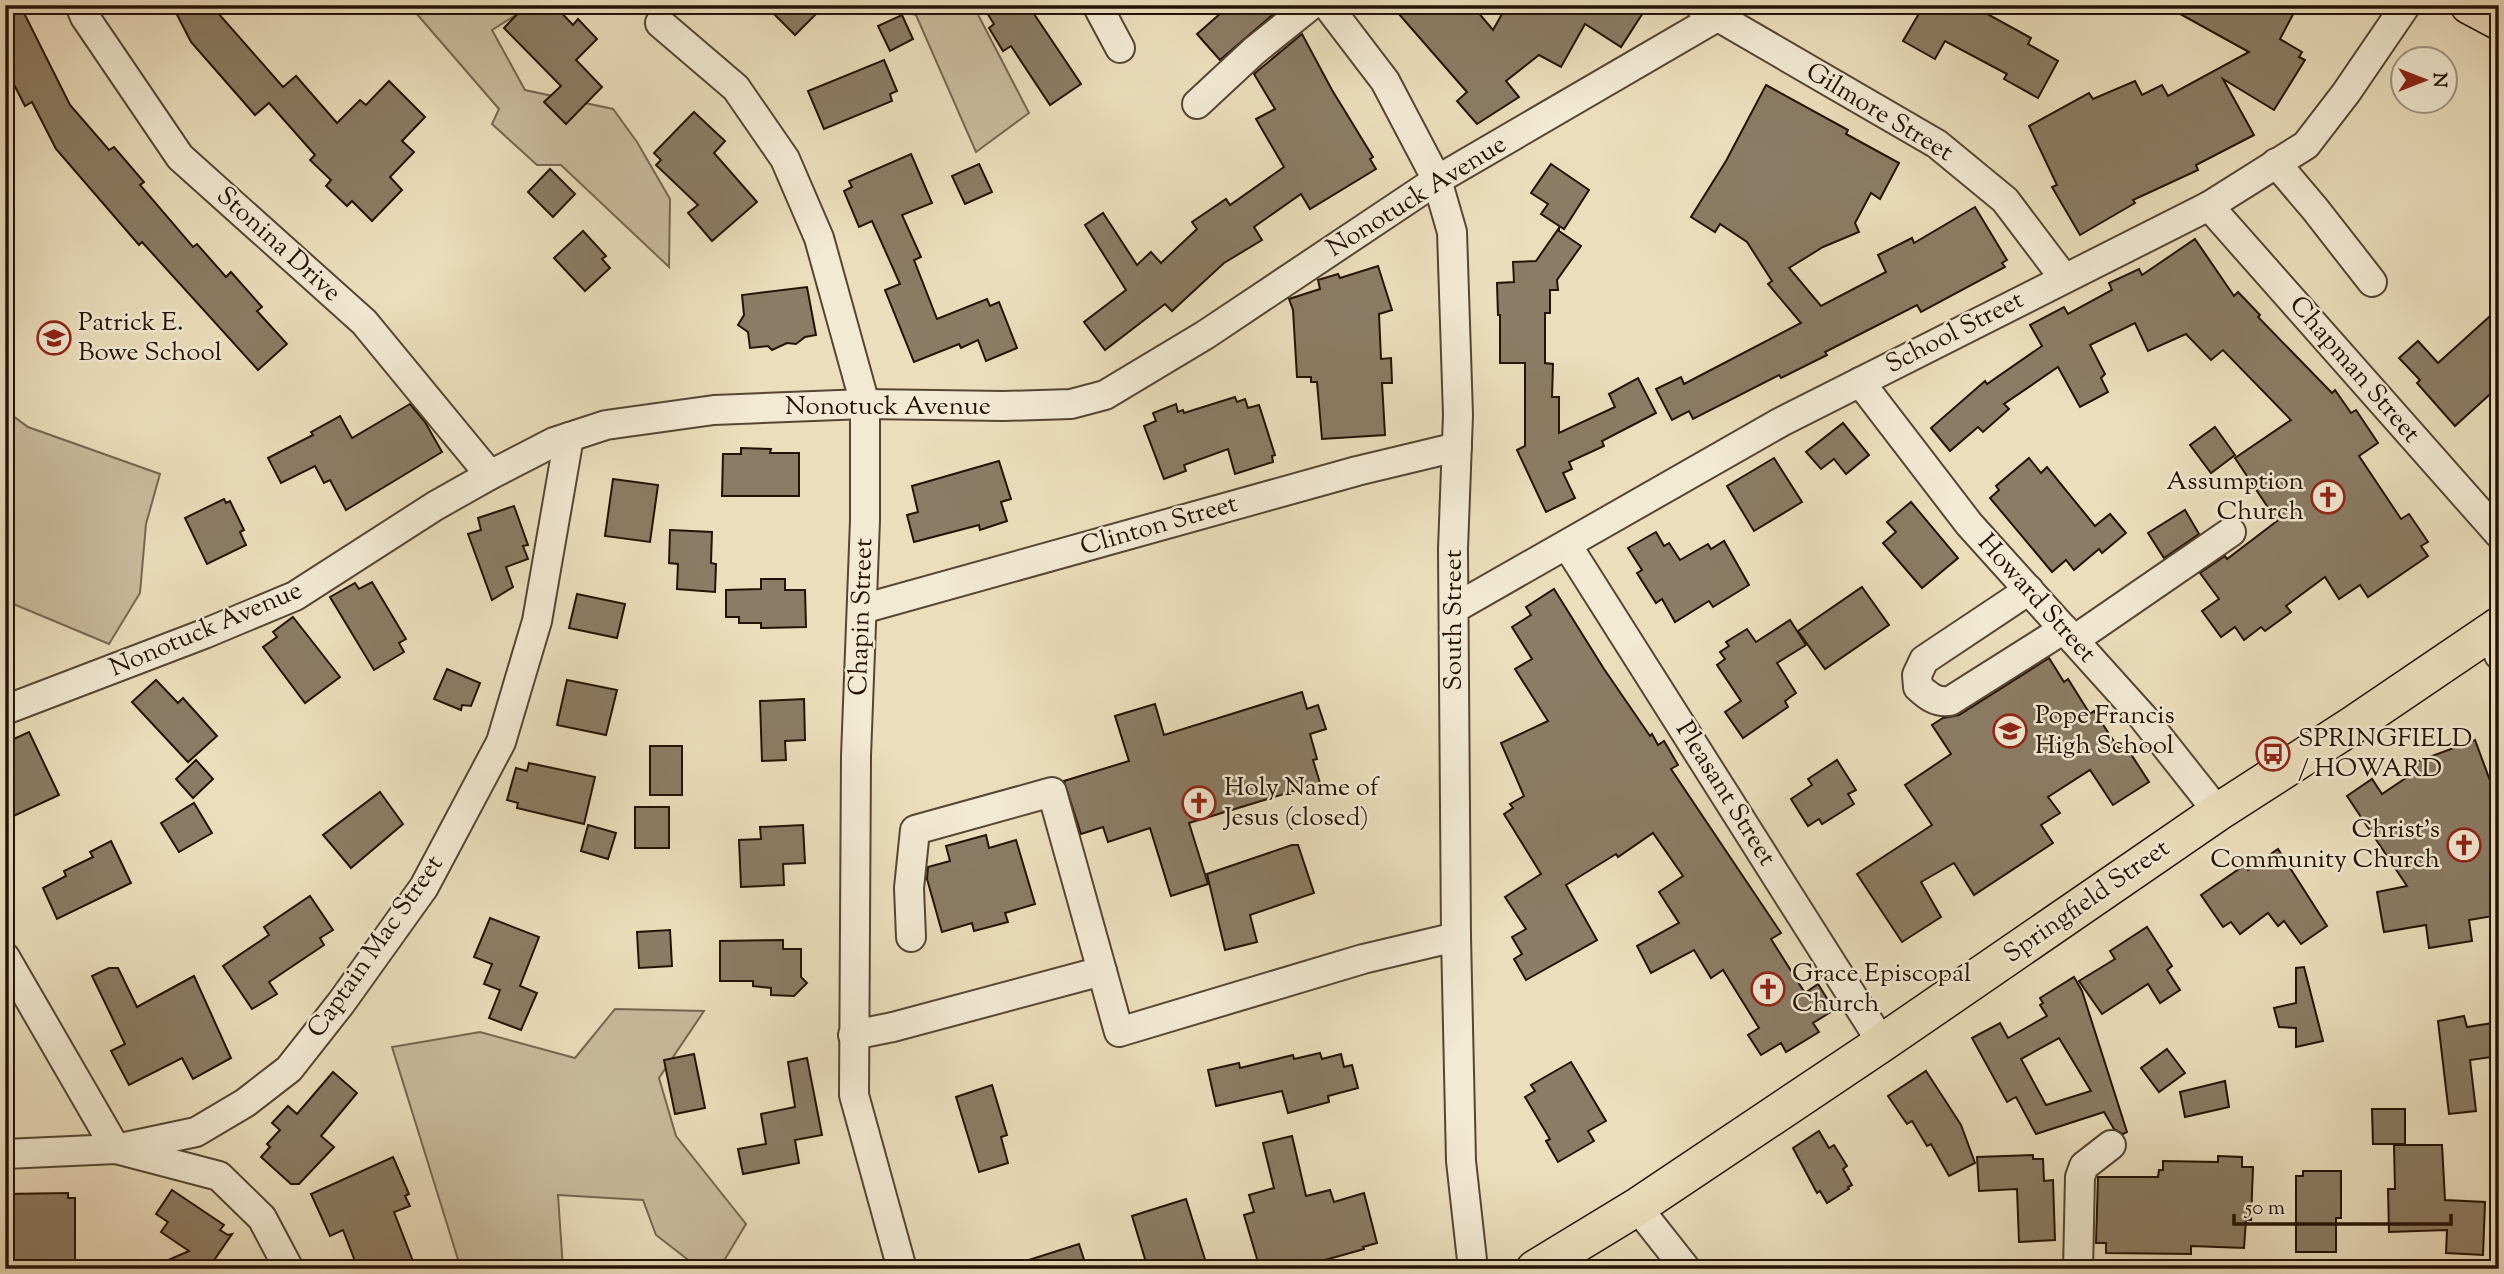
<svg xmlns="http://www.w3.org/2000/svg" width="2504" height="1274" font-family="'Sorts Mill Goudy',serif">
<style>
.green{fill:#cabb9e;stroke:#776652;stroke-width:2}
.building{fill:#8c7c65;stroke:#241205;stroke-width:2;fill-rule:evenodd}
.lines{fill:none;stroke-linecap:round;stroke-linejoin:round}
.minor-casing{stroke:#564533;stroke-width:32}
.major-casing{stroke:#241205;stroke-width:40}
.minor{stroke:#f3ead4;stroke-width:28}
.major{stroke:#ecdebd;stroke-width:37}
.labels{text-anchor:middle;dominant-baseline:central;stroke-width:5;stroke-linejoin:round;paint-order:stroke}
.street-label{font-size:26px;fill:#241205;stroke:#f3ead4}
.poi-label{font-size:26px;fill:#241205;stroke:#f3ead4;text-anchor:start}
</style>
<rect width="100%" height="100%" fill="#ecdebd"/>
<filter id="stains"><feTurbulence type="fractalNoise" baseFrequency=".00286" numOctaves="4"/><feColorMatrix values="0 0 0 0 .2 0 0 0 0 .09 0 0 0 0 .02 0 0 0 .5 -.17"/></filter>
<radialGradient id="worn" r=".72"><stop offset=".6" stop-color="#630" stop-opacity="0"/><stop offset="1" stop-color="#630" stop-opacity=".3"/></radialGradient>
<g class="green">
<polygon points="409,5 532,5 492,30 525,90 613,109 637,142 670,199 669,267 561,165 537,165 492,124 499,109"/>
<polygon points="881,5 973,5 1029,113 976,152 916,15"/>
<polygon points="5,410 28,427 160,474 146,524 140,593 109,644 11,603 5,537"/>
<polygon points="615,1009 704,1011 659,1078 676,1136 746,1224 719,1269 700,1269 656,1235 643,1200 558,1195 563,1269 461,1269 392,1047 480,1032 575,1058"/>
</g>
<g class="building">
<polygon points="5,5 20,5 70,105 109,150 114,147 144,182 140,185 193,247 197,244 226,277 231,272 262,307 257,311 287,344 258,370 142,242 139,245 56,149 32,102 25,106 5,67"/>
<polygon points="172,5 211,5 283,87 296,76 337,123 360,100 366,105 389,81 425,117 402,141 414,152 390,177 402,190 372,221 352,201 347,206 326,186 331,180 310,160 315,155 269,103 255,115 191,42"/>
<polygon points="526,5 554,5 573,25 578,19 597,39 576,60 602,87 566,124 544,102 561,86 504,28"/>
<polygon points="765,5 825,5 795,35"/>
<polygon points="982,5 1028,5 1081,84 1050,105 1011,46 1003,51 989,28 994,24"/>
<polygon points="1230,5 1283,6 1220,60 1197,34"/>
<polygon points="1391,5 1472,5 1493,30 1507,5 1648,5 1621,47 1585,24 1561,67 1539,55 1506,81 1519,97 1477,124 1457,101 1467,92"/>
<polygon points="1924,5 1971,5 2031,38 2028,44 2058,61 2038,98 2004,79 2007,74 1945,41 1935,59 1903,41"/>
<polygon points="2164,5 2298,5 2280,39 2302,52 2299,57 2305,60 2274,110 2223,79 2254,135 2196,165 2198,170 2133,200 2135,203 2080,235 2052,187 2057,185 2029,126 2089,93 2093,99 2135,81 2142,95 2162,85 2168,96 2249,52"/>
<polygon points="902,15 913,39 890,51 878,26"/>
<polygon points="1302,34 1332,90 1373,157 1370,159 1376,169 1310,209 1301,194 1254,227 1262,240 1224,263 1172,311 1165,304 1105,350 1084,322 1126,290 1085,225 1103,213 1137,265 1151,252 1161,263 1197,229 1192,222 1226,199 1230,205 1284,167 1256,119 1275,109 1254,74"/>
<polygon points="884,60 897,91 890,94 892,101 824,129 808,91"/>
<polygon points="1766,85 1848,130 1846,134 1899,163 1880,199 1871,193 1855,223 1859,232 1823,247 1789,268 1821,306 1886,272 1878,255 1912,238 1914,243 1975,207 2007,260 2002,263 2005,267 1921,312 1917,305 1825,352 1827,355 1781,378 1779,375 1693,419 1689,411 1672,420 1656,389 1681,377 1684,384 1801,323 1768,284 1772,281 1747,242 1720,224 1715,232 1691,217 1726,161"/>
<polygon points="694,112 725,141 714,153 757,202 712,241 688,213 698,205 656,165 661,160 654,153"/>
<polygon points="911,154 932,203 902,215 921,257 914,260 937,319 987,299 990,306 999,302 1017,348 986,361 978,340 961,348 959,344 914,362 885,290 900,284 872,221 859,227 844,191 852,187 849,181"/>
<polygon points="979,164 992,192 965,204 952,176"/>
<polygon points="1551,164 1589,190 1564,229 1541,214 1548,204 1531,193"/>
<polygon points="550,169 575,194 553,217 528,192"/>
<polygon points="1559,228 1559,231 1581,246 1557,280 1558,290 1550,290 1550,313 1545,313 1545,363 1553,364 1552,397 1559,397 1559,433 1615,407 1609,394 1638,378 1656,413 1602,441 1604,446 1569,462 1572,469 1563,473 1575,498 1546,512 1517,450 1525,446 1525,363 1500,363 1500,315 1498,315 1497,283 1514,282 1513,262 1536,261"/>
<polygon points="583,231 606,256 602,259 610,268 585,291 554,258"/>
<polygon points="2195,239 2234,296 2238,292 2260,315 2258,317 2332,393 2335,390 2351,413 2356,410 2378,443 2359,456 2401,519 2409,514 2428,542 2421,546 2428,556 2368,597 2360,585 2339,599 2325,577 2286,606 2291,612 2265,631 2261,627 2244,640 2235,627 2221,637 2202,611 2219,599 2200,573 2225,556 2227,559 2277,521 2235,458 2291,420 2223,350 2211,360 2186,334 2148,351 2135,323 2090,345 2105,374 2101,378 2108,392 2080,407 2058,367 2004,404 2009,409 1983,432 1978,427 1950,451 1931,428 1985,381 1987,384 2042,346 2030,325 2064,307 2068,314 2112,290 2109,283 2139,269 2142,275"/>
<polygon points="1378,266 1392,310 1379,314 1381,359 1391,358 1392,383 1382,383 1385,435 1322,439 1317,382 1311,382 1311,377 1297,377 1293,310 1289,299 1320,289 1318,280 1338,274 1340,278"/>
<polygon points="807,287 816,335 805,337 796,344 787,343 772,350 768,346 750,348 748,332 738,325 744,315 742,295"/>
<polygon points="2499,308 2499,386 2455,426 2417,383 2420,380 2399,358 2418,341 2438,363"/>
<polygon points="1235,397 1237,402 1245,399 1248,408 1259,405 1275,455 1272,456 1273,462 1235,474 1228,449 1184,465 1186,471 1164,479 1144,426 1156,421 1153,413 1176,404 1178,412 1183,410 1184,413"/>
<polygon points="410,404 425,422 442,452 346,510 330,480 324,483 315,466 281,483 268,458 313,435 311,432 340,416 352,438"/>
<polygon points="1843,423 1869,455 1846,474 1834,459 1821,469 1806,452"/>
<polygon points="2215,427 2235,455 2211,473 2190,445"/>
<polygon points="741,448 771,449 770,453 799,453 799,496 722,496 723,454 741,454"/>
<polygon points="1774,458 1802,502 1754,531 1727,486"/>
<polygon points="2029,458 2041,473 2047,467 2095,526 2110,514 2126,533 2102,553 2099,549 2074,570 2066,560 2052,572 1990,498 1999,490 1996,486"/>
<polygon points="999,461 1011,499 1001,502 1007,521 980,530 979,525 914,542 907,515 918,512 912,486"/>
<polygon points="613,479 658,485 650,542 605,536"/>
<polygon points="224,499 226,503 230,501 244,530 240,532 246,545 207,564 185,518"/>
<polygon points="1911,502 1958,558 1922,588 1883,543 1896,532 1887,522"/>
<polygon points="514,506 528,545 523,546 528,559 506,567 513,587 492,600 468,534 481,530 478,518"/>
<polygon points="2185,510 2199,534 2164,558 2148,533"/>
<polygon points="670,530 712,532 711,563 716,564 715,592 677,589 678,564 669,563"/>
<polygon points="1656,532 1664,546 1669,543 1680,560 1708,544 1711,549 1724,541 1749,585 1713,607 1709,601 1675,622 1662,599 1656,603 1637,573 1642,570 1628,548"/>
<polygon points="761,579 785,579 785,590 805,590 806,627 761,628 761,623 739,623 739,617 726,617 726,590 761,589"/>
<polygon points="372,582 406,639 399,643 404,652 374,670 330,597 355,583 359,589"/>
<polygon points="1862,587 1889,625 1825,669 1798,631"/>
<polygon points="1554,589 1604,669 1650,736 1652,734 1658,745 1664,741 1678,765 1671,769 1781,933 1771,939 1805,993 1818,984 1834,1010 1813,1023 1819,1032 1786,1052 1781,1043 1761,1055 1748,1035 1759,1028 1723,970 1711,978 1694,950 1651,973 1637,946 1679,923 1659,892 1683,876 1653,833 1618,857 1616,854 1566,885 1597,940 1526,980 1514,959 1522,954 1512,937 1526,929 1505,897 1541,874 1504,814 1513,808 1510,804 1524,796 1501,743 1548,721 1515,669 1532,659 1512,627 1531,615 1526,607"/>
<polygon points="577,594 625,604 617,638 569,628"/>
<polygon points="293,617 340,677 305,703 263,647 277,637 273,632"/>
<polygon points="1790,620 1806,645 1777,663 1796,693 1785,701 1788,707 1743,738 1725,712 1741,701 1717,665 1725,659 1720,652 1729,646 1726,642 1747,629 1756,642"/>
<polygon points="2049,658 2064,682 2068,679 2090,714 2094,711 2119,749 2125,745 2149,782 2113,805 2090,770 2048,797 2060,813 2041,825 2053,843 1974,895 1954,863 1921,882 1941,917 1902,942 1857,874 1932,825 1905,785 1951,754 1932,725 1943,718 1959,715"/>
<polygon points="447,669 480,683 471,706 462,705 461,710 434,699"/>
<polygon points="156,680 178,703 183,698 217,736 188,762 132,702"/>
<polygon points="567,680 617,690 606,735 557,725"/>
<polygon points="1302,692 1307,709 1318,705 1326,729 1310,734 1317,759 1313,760 1320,783 1189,823 1208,884 1171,896 1150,828 1108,842 1103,827 1081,834 1064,781 1129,761 1115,716 1155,704 1164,735"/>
<polygon points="804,699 805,740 785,741 786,760 762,761 760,701"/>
<polygon points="29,732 59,795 5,820 5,743"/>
<polygon points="2475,740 2499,805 2499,915 2469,920 2472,941 2429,948 2426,925 2384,932 2377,892 2407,886 2347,796 2372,779 2382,794 2416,771 2413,763"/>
<rect x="650" y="746" width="32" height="49"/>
<polygon points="196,760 213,779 193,798 176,779"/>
<polygon points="1837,760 1856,790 1848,794 1854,804 1822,824 1819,819 1808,826 1791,799 1812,785 1808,779"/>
<polygon points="529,763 595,777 584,824 517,808 518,803 507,800 516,768 527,771"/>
<polygon points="380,792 403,824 351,868 323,835"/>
<polygon points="194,803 212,833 179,852 161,823"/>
<rect x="635" y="807" width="34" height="41"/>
<polygon points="588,825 616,833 608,859 581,851"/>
<polygon points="803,825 805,863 783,864 784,885 741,887 739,840 761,839 760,827"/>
<polygon points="986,835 989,848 1016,840 1035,904 1005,913 1008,922 974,931 972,923 942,932 927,879 928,867 950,861 946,846"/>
<polygon points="111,841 131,883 57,919 43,888 66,876 64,871 93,857 90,852"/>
<polygon points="1292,845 1298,845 1314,893 1250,915 1257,942 1225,950 1207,874"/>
<polygon points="2278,849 2327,926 2301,944 2284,921 2278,926 2268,913 2240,934 2231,922 2223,927 2201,895 2245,865 2248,870"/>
<polygon points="310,896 333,930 320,938 324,945 269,982 277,994 252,1009 223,966 269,935 264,927"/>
<polygon points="490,918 539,937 520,986 537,993 521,1030 489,1018 500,990 484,984 492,964 474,957"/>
<polygon points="2147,927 2172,966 2167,970 2180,990 2160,1003 2148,984 2102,1014 2079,981 2115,959 2110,951"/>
<polygon points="670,930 672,966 639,968 637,932"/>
<polygon points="783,940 783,949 801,949 801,977 807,983 794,996 771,995 771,988 753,986 753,981 720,981 720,941"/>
<polygon points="2304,967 2323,1041 2296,1047 2296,1028 2279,1027 2274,1008 2296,1003 2296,968"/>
<polygon points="109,968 118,968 137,1007 194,976 231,1058 193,1079 182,1058 129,1085 111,1051 125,1044 92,976"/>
<path d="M 2074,977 L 2082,991 L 2127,1132 L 2123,1134 L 2114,1129 L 2104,1112 L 2036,1134 L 2016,1097 L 2007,1102 L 1972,1038 L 2000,1023 L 2008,1038 L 2047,1016 L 2040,1005 L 2043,1003 L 2040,998 ZM 2059,1038 L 2091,1091 L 2046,1105 L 2021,1059 Z"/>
<polygon points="2464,1016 2467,1027 2499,1022 2499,1056 2470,1060 2476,1111 2449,1114 2438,1021"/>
<polygon points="2167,1049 2185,1073 2159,1092 2141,1068"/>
<polygon points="1320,1053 1322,1059 1341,1054 1344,1067 1352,1065 1358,1088 1328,1096 1329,1102 1288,1113 1282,1091 1216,1106 1208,1070 1239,1063 1240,1068 1293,1055 1294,1059"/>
<polygon points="694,1054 705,1108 675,1114 664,1060"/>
<polygon points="807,1058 822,1135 795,1140 799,1163 743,1174 738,1149 766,1144 761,1114 795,1107 788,1062"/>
<polygon points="1571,1062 1606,1121 1588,1131 1594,1141 1558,1162 1546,1141 1550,1139 1525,1097 1535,1091 1531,1085"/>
<polygon points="1926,1071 1961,1125 1975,1163 1949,1176 1931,1144 1927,1146 1912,1121 1907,1124 1888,1096"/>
<polygon points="333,1072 357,1093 321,1136 334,1147 299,1184 291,1184 261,1157 270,1147 267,1144 280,1130 272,1123 288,1106 297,1114"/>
<polygon points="2225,1081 2229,1107 2185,1117 2180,1092"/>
<polygon points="992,1085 1007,1135 1001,1137 1008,1163 979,1172 956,1097"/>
<polygon points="2372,1109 2405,1109 2405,1144 2373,1144"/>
<polygon points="1819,1131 1829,1148 1834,1145 1847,1166 1843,1169 1852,1185 1848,1187 1849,1189 1827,1203 1820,1191 1817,1193 1793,1148"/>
<polygon points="1292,1136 1306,1196 1330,1190 1334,1202 1364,1193 1377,1243 1363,1247 1364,1249 1293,1269 1260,1269 1244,1215 1254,1212 1249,1195 1274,1188 1263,1143"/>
<polygon points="2394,1145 2442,1145 2445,1200 2485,1202 2483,1255 2446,1253 2447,1230 2389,1232 2388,1189 2395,1189"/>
<polygon points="2033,1155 2033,1159 2043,1159 2044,1181 2053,1180 2055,1240 2019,1242 2017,1189 1979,1191 1977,1157"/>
<polygon points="2218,1156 2242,1157 2242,1167 2253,1167 2251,1220 2246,1220 2244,1248 2191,1246 2191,1254 2106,1253 2106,1243 2096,1243 2098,1177 2158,1177 2159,1170 2163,1170 2163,1161 2218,1162"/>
<polygon points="393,1157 409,1194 405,1196 410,1206 394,1212 416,1269 358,1269 343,1230 330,1236 311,1194"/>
<polygon points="2303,1171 2341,1171 2341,1218 2336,1218 2336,1252 2296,1252 2296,1176 2303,1176"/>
<polygon points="172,1190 224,1225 220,1230 228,1235 232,1234 208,1269 148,1269 189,1251 161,1232 168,1222 156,1214"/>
<polygon points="68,1193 68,1198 75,1198 75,1269 5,1269 5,1194"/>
<polygon points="1186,1199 1208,1269 1148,1269 1132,1216"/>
<polygon points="1079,1244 1087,1269 1017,1269 1016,1264"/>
</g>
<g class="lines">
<defs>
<g id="minor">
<polyline points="80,5 85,17 180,157 364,322 490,475"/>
<polyline points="1097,5 1120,48"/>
<polyline points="1327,5 1385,81 1437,180 1452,232 1458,415 1453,549 1456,937 1461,1161 1473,1269"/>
<polyline points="1701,7 1937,144 2005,200 2064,278"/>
<polyline points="660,23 736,88 785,159 819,238 865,404 865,520 856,756 854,1095 902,1269"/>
<polyline points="1197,104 1254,51 1311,5"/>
<polyline points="2276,163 2315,209 2372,282"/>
<polyline points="2209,206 2499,534"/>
<polyline points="1860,382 1969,524 2142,716 2218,812"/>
<polyline points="1567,545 1882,1043"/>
<path d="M 2029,590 L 1924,660 L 1917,675 L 1918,687 C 1928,696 1936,703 1950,701 L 2064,629"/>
<polyline points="1455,608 1781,422 2209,206 2306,145 2346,93 2406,5"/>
<polyline points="862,609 1357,471 1457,447"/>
<polyline points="2491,631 2499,655"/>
<polyline points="2074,640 2231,532"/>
<polyline points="5,710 204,634 295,596 435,506 490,475 554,442 606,425 714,410 865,404 1004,406 1071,404 1105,395 1205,335 1437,180 1717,17 1724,5"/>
<polyline points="911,937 909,888 915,830 1052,792 1119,1032 1363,959 1456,937"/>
<polyline points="5,957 116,1149 196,1132 245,1103 289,1069 341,1003 424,887 501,742 537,621 569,437"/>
<polyline points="853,1035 893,1027 1102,971"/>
<polyline points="5,1154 116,1149 219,1176 262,1218 289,1269"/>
<polyline points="1637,1207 1686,1269"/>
<polyline points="2078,1269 2080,1177 2084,1166 2111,1145"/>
</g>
<g id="major">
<polyline points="2469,5 2499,21"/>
<polyline points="1535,1269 1637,1207 1882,1043 2218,812 2353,725 2499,626"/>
</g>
</defs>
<use href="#minor" class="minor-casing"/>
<use href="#major" class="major-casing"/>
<use href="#minor" class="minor"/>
<use href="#major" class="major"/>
</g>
<defs>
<symbol id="school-ring" viewBox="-11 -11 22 22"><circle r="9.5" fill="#f3ead4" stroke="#8f2418" stroke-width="1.5"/><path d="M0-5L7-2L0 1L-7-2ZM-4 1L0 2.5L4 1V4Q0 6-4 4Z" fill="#8f2418"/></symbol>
<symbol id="church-ring" viewBox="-11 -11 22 22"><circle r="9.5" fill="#f3ead4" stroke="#8f2418" stroke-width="1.5"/><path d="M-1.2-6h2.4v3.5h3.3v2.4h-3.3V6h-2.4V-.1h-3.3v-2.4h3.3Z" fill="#8f2418"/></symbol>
<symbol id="bus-ring" viewBox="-11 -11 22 22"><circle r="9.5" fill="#f3ead4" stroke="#8f2418" stroke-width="1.5"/><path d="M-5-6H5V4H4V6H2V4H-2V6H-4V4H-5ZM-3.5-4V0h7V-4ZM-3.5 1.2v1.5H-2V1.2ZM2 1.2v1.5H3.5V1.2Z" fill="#8f2418"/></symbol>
</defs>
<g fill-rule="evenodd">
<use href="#school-ring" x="35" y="319" width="38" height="38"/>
<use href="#church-ring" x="2309" y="478" width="38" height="38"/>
<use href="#school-ring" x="1991" y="712" width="38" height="38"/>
<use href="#bus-ring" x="2254" y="735" width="38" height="38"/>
<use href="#church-ring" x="1180" y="784" width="38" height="38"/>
<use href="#church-ring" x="2445" y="826" width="38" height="38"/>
<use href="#church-ring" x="1749" y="970" width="38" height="38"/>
</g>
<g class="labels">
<g class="street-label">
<text transform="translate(1879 113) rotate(31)">Gilmore Street</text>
<text transform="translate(1417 197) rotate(-32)">Nonotuck Avenue</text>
<text transform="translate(278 245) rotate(42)">Stonina Drive</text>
<text transform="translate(1955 333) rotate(-27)">School Street</text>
<text transform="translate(2354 370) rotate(49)">Chapman Street</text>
<text x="888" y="407">Nonotuck Avenue</text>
<text transform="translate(1159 526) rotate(-16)">Clinton Street</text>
<text transform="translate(2036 599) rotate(48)">Howard Street</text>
<text transform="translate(862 617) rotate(-88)">Chapin Street</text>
<text transform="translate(1454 620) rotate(-90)">South Street</text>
<text transform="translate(206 630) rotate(-23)">Nonotuck Avenue</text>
<text transform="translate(1725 794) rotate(58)">Pleasant Street</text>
<text transform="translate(2087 902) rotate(-35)">Springfield Street</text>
<text transform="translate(376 947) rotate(-55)">Captain Mac Street</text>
</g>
<g class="poi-label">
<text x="78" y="323">Patrick E.<tspan x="78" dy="30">Bowe School</tspan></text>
<text x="2304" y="482" text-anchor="end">Assumption<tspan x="2304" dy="30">Church</tspan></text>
<text x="2035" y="716">Pope Francis<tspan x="2035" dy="30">High School</tspan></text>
<text x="2298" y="739">SPRINGFIELD<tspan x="2298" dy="30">/ HOWARD</tspan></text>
<text x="1224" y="788">Holy Name of<tspan x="1224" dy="30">Jesus (closed)</tspan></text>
<text x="2440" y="830" text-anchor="end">Christ's<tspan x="2440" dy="30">Community Church</tspan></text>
<text x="1792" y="974">Grace Episcopal<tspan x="1792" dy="30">Church</tspan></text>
</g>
</g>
<rect width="2504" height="1274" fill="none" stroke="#ecdebd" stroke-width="28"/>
<rect x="7" y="7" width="2490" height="1260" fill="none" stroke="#241205" stroke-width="3.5"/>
<rect x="14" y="14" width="2476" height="1246" fill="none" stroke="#241205" stroke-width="2"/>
<g transform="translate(2424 80) rotate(90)"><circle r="33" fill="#f3ead4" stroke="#a09481" stroke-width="2"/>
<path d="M0-5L12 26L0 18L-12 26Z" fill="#8f2418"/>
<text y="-10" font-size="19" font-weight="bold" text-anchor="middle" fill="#241205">N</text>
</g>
<path d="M2234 1214v10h217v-10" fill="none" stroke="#241205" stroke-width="3.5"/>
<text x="2245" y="1214" font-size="21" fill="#241205" stroke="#f3ead4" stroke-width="5" paint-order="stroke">50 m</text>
<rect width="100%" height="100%" filter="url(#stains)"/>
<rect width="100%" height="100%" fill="url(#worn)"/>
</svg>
